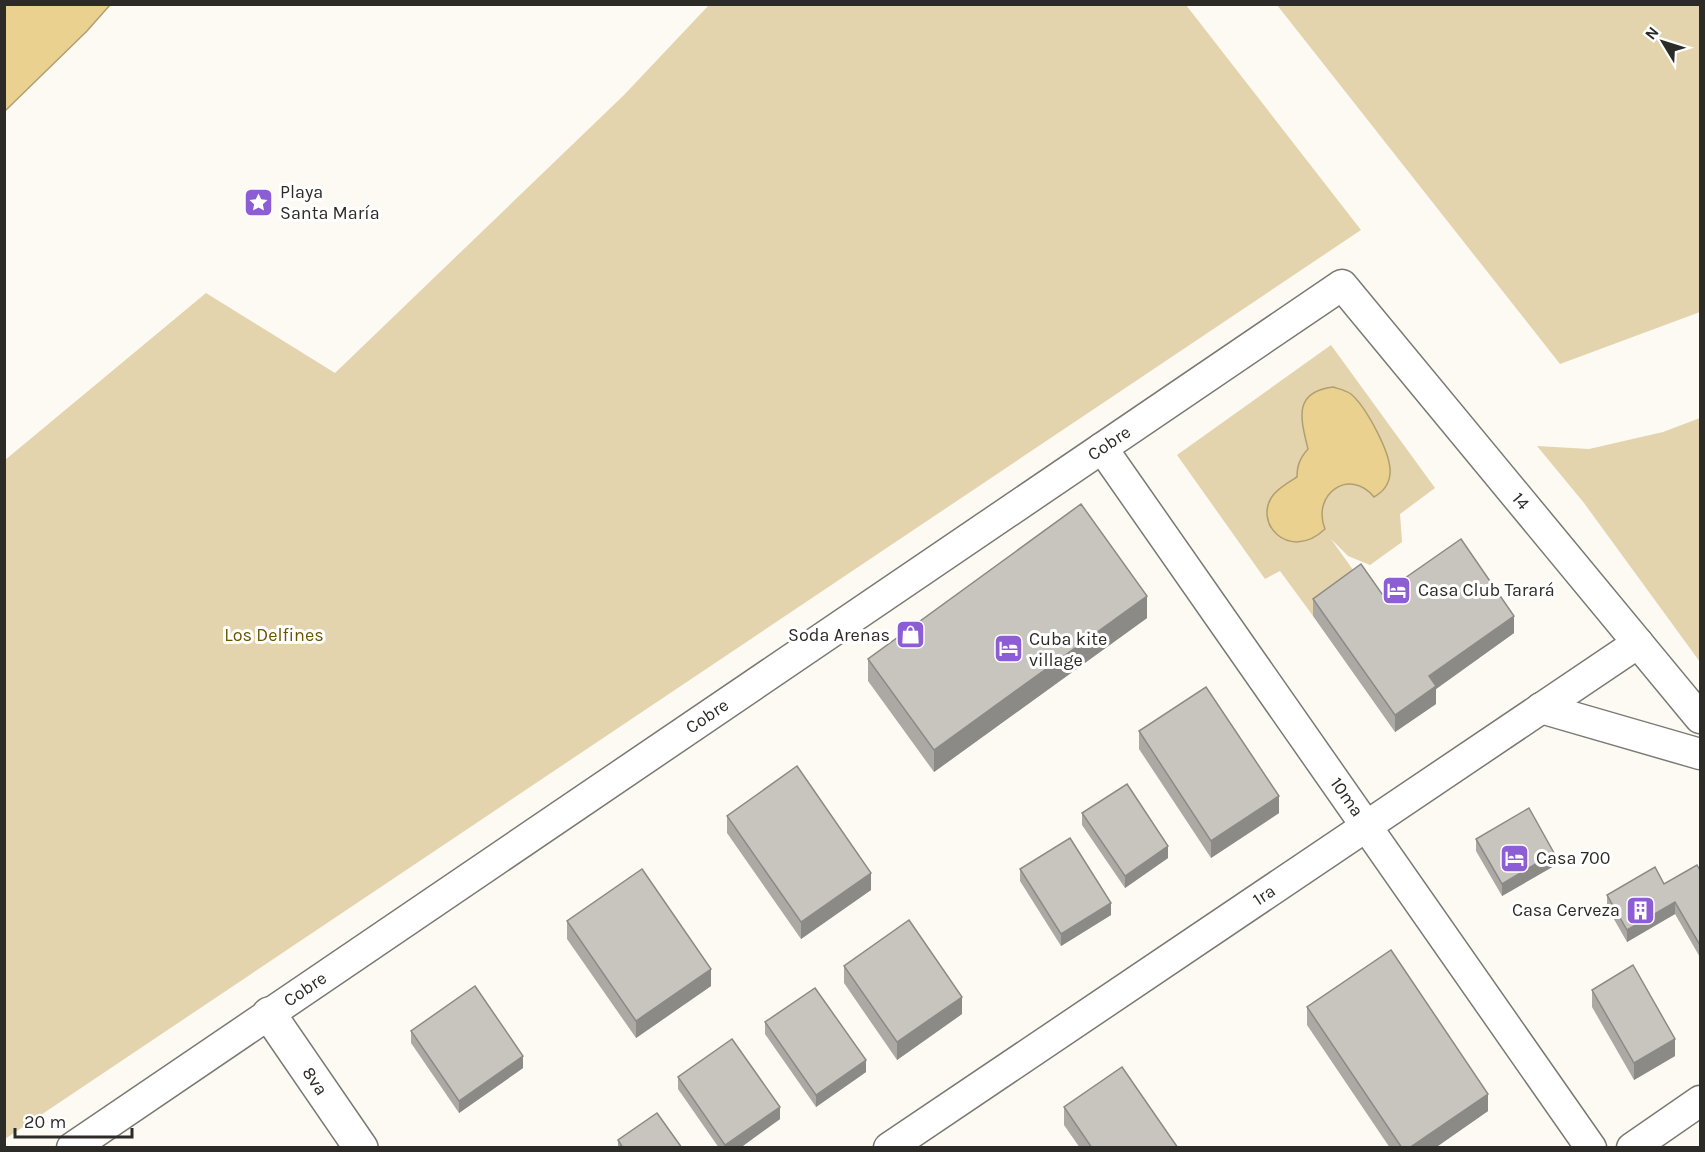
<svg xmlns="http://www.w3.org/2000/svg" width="1705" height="1152" font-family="Karla,sans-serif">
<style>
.green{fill:#e3d4ae}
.water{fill:#ead190;stroke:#b19f71;stroke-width:1.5}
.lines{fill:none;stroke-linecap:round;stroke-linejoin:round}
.street-casing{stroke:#7b7973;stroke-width:33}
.secondary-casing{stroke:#7b7973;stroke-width:36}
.street{stroke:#fff;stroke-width:30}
.secondary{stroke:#fff;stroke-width:33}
.wall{fill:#aca9a4}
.shaded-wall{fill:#8c8a86}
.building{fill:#c8c5bf;stroke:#8c8a86;stroke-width:1.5}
.labels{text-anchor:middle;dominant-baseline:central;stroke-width:6;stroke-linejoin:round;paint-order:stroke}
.poi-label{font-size:18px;fill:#2c2b28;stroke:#fff;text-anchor:start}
.street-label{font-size:18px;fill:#2c2b28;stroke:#fff}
.park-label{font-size:18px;fill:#6b5300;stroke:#fff}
</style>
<rect width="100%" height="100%" fill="#fcfaf3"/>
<g class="green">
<polygon points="709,5 1186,5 1361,230 5,1139 5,460 206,293 335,373 624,95"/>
<polygon points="1277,5 1700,5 1700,312 1560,364"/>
<polygon points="1331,345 1435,488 1400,514 1402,542 1370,565 1348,556 1331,539 1361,581 1313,616 1280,571 1265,579 1177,455"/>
<polygon points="1700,418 1700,662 1584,503 1537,446 1589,449 1663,432"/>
</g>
<g class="water">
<polygon points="5,4 110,5 87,31 5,111"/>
<path d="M 1333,387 C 1339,389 1345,390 1351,394 C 1366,407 1392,454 1390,474 C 1389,484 1383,492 1374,497 C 1350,467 1311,494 1325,529 C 1289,563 1251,522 1274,494 C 1280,487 1289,482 1297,477 C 1297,465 1300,458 1308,449 C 1301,420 1292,392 1333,387 Z"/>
</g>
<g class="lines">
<defs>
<g id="street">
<polyline points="1102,448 1591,1148"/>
<polyline points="1541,708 1700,754"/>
<polyline points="72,1148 1342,285 1700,718"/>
<polyline points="889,1148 1638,643"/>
<polyline points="1632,1148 1700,1101"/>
</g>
<polyline id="secondary" points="269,1014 361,1148"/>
</defs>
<use href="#street" class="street-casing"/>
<use href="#secondary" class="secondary-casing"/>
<use href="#street" class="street"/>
<use href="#secondary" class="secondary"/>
</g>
<g class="wall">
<polygon points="1382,594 1514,633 1436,689 1436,704 1395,732 1313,616 1313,599"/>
<polygon points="1147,618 934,772 868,681 868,659"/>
<polygon points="1139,731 1279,813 1211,858 1139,749"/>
<polygon points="1082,813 1168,858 1125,888 1082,825"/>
<polygon points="727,816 871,890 801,939 727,833"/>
<polygon points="1476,839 1554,866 1502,896 1476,851"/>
<polygon points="1020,869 1111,915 1061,946 1020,881"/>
<polygon points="1701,872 1701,959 1675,914 1627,942 1607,907 1607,895 1664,884"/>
<polygon points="567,921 711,986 636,1038 567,939"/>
<polygon points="844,966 962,1014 897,1060 844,983"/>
<polygon points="1592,990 1675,1056 1634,1080 1592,1007"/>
<polygon points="1307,1007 1488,1111 1435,1148 1390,1148 1307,1025"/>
<polygon points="765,1022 866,1072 816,1107 765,1034"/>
<polygon points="411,1031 523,1068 459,1113 411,1043"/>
<polygon points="678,1077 780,1119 740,1148 719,1148 678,1089"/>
<polygon points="1064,1107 1178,1148 1080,1148 1064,1125"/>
<polygon points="618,1140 682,1148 618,1148"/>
</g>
<g class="shaded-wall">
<polygon points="1147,596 1147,618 934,772 934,750"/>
<polygon points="1514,616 1514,633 1436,689 1436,704 1395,732 1395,715 1429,676"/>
<polygon points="1279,796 1279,813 1211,858 1211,841"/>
<polygon points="1168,846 1168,858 1125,888 1125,876"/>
<polygon points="1554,853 1554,866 1502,896 1502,884"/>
<polygon points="871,873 871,890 801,939 801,922"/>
<polygon points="1675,902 1675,914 1627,942 1627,930"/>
<polygon points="1111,903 1111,915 1061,946 1061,934"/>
<polygon points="711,969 711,986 636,1038 636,1021"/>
<polygon points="962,997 962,1014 897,1060 897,1042"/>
<polygon points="1675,1039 1675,1056 1634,1080 1634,1063"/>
<polygon points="523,1056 523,1068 459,1113 459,1101"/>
<polygon points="866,1060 866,1072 816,1107 816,1095"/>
<polygon points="1488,1094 1488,1111 1435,1148 1409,1148"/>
<polygon points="780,1107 780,1119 740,1148 725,1148 725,1145"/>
</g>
<g class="building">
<polygon points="1081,504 1147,596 934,750 868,659"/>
<polygon points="1461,539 1514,616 1429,676 1436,686 1395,715 1313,599 1361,564 1382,594"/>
<polygon points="1206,687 1279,796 1211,841 1139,731"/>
<polygon points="797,766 871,873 801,922 727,816"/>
<polygon points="1127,784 1168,846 1125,876 1082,813"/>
<polygon points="1529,808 1554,853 1502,884 1476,839"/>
<polygon points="1070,838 1111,903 1061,934 1020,869"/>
<polygon points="1697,865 1701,872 1701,947 1675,902 1627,930 1607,895 1655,867 1664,884"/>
<polygon points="642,869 711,969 636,1021 567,921"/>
<polygon points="909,920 962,997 897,1042 844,966"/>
<polygon points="1391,950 1488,1094 1409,1148 1402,1148 1307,1007"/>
<polygon points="1633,965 1675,1039 1634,1063 1592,990"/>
<polygon points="475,986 523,1056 459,1101 411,1031"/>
<polygon points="815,988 866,1060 816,1095 765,1022"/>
<polygon points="732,1039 780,1107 725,1145 678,1077"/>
<polygon points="1122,1067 1178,1148 1092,1148 1064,1107"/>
<polygon points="657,1113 682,1148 623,1148 618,1140"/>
</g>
<defs>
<symbol id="sight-square" viewBox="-11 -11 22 22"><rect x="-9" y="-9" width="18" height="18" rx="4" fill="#8d5dd6" stroke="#fff"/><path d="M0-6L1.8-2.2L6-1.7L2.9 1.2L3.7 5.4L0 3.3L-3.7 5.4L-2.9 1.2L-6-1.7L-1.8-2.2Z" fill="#fff"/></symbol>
<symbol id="hotel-square" viewBox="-11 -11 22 22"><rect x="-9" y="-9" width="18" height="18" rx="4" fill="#8d5dd6" stroke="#fff"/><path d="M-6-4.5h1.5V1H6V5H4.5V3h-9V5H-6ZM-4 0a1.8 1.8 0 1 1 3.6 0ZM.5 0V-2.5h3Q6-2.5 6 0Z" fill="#fff"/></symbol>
<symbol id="shop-square" viewBox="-11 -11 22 22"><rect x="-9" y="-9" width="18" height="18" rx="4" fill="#8d5dd6" stroke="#fff"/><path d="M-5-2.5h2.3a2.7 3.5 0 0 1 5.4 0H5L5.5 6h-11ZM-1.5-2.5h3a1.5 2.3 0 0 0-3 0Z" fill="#fff"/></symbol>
<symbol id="building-square" viewBox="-11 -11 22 22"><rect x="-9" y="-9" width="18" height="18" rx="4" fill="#8d5dd6" stroke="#fff"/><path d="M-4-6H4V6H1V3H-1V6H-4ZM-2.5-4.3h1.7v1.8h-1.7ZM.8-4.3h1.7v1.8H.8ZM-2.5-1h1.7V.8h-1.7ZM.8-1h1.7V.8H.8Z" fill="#fff"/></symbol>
</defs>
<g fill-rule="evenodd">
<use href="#sight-square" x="242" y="186" width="33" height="33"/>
<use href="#hotel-square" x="1380" y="574" width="33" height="33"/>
<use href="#shop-square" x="894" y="618" width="33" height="33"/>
<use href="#hotel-square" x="992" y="632" width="33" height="33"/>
<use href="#hotel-square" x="1498" y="842" width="33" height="33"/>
<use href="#building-square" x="1624" y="894" width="33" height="33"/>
</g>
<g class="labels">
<g class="poi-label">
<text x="280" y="192">Playa<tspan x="280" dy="21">Santa María</tspan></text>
<text x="1418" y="590">Casa Club Tarará</text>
<text x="890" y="635" text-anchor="end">Soda Arenas</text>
<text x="1029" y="639">Cuba kite<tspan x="1029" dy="21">village</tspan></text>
<text x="1536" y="858">Casa 700</text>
<text x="1620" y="910" text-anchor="end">Casa Cerveza</text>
</g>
<g class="street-label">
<text transform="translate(1109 443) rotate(-34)">Cobre</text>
<text transform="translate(1521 501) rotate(50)">14</text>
<text transform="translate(707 716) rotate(-34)">Cobre</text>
<text transform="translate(1347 797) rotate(55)">10ma</text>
<text transform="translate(1264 895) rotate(-34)">1ra</text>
<text transform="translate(305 989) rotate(-34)">Cobre</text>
<text transform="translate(315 1081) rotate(56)">8va</text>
</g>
<g class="park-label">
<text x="274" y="635">Los Delfines</text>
</g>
</g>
<rect width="1705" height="1152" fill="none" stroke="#2c2b28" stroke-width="12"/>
<g transform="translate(1663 42) rotate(308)" stroke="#ffffff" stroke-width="4.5" paint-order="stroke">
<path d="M0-4.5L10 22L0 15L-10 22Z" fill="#2c2b28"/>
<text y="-9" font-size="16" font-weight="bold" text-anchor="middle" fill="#2c2b28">N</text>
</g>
<path d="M15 1128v9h117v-9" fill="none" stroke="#2c2b28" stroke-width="3"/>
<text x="24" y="1128" font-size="18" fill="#2c2b28" stroke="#ffffff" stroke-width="4.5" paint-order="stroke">20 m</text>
</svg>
